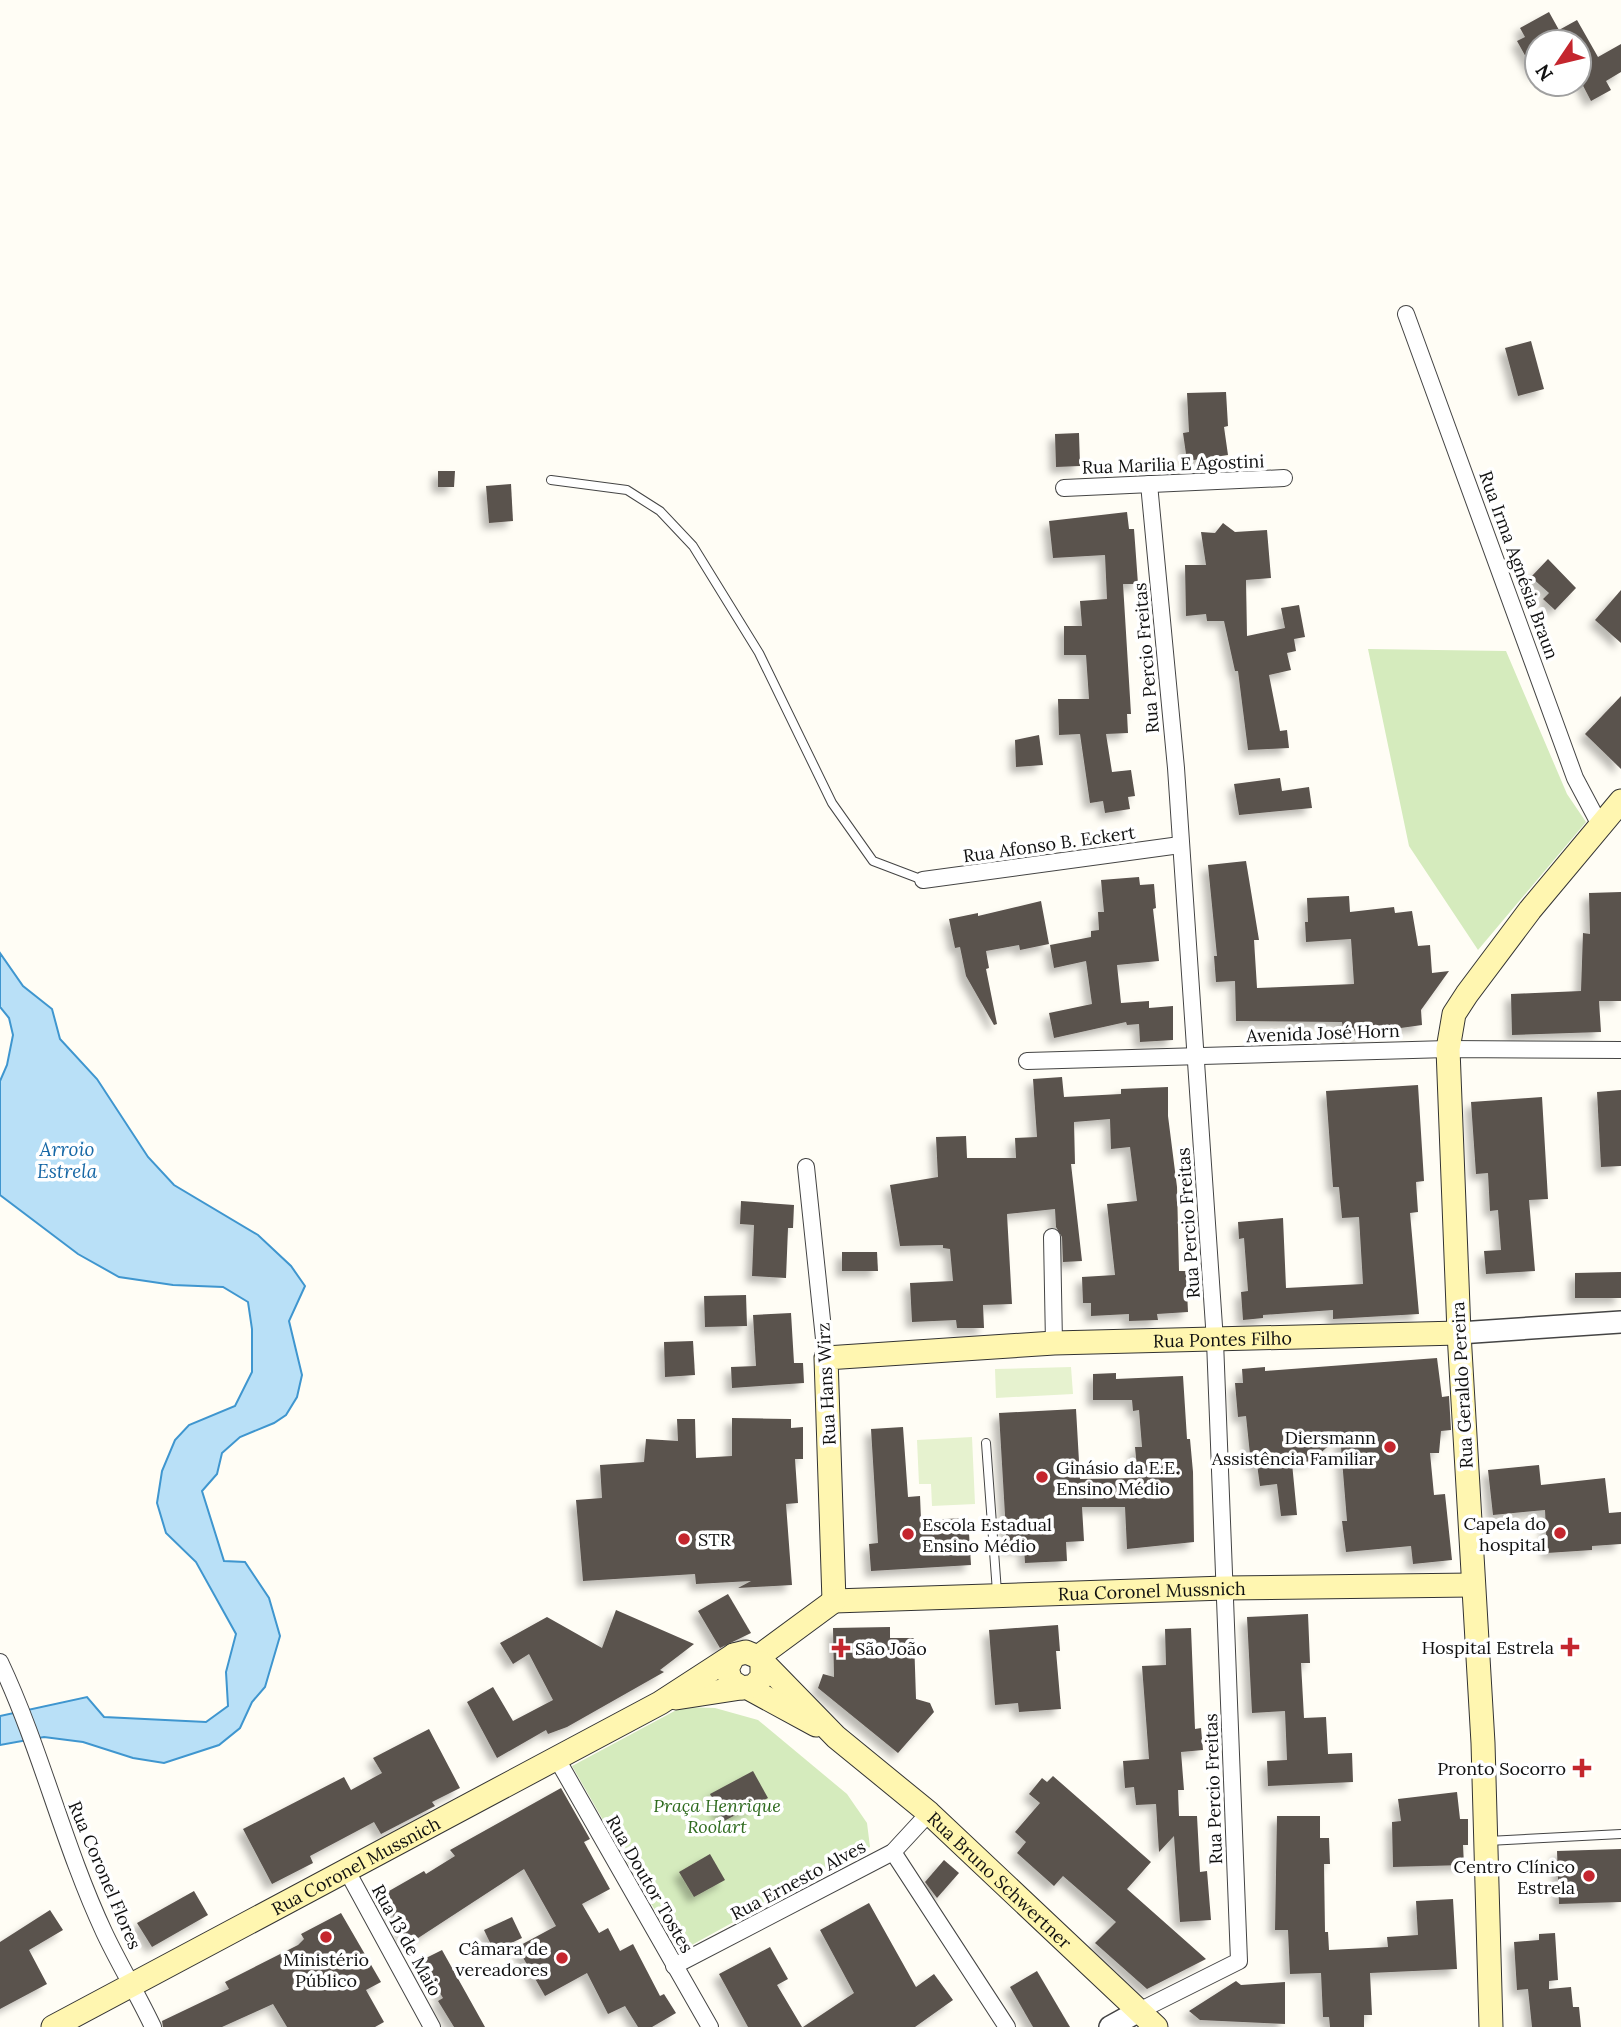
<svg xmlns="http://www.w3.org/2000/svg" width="1621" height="2027" font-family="Lora,serif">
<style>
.green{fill:#d5ebbd}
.pitch{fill:#e6f2cf}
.water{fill:#b9e0f7;stroke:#3f96cf;stroke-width:2}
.building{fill:#5a524d;filter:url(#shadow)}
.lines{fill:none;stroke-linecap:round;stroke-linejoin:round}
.service-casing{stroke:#444;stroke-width:10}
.minor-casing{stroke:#444;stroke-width:18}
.tertiary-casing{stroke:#444;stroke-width:24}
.secondary-casing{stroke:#333;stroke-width:25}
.service{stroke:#fff;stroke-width:8}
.minor{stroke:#fff;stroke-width:16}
.tertiary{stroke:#fff;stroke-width:21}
.secondary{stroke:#fff6b0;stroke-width:23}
.poi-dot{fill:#c4262e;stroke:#fff;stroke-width:2.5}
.labels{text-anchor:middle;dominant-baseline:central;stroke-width:7;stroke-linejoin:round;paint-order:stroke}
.street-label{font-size:18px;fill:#111;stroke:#fff}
.poi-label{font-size:18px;fill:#111;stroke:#fff;text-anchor:end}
.park-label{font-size:18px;font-style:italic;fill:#2f6b1f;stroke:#fff}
.water-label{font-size:19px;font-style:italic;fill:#1768a6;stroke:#fff}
</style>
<defs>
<filter id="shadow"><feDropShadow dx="-6" dy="6" stdDeviation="3.5" flood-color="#0004"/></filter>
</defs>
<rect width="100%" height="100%" fill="#fffdf5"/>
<g class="green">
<polygon points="1368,649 1506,651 1567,794 1586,822 1478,950 1409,846"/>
<polygon points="682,1707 715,1708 758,1720 847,1794 867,1823 870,1847 679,1952 572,1766"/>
</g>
<g class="pitch">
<polygon points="1071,1367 1073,1394 996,1398 995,1369"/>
<polygon points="972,1437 975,1504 932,1506 931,1484 919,1484 917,1440"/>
</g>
<polygon class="water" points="0,953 23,986 52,1009 60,1039 97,1079 148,1157 174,1185 258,1235 291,1266 305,1286 289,1321 302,1375 297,1397 286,1415 274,1423 240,1437 222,1453 217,1474 202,1491 224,1561 245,1562 269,1598 280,1636 265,1687 252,1702 240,1728 219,1745 164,1763 133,1758 83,1742 44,1737 0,1745 0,1716 87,1697 104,1717 206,1722 228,1706 226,1672 236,1634 196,1562 166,1533 157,1503 162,1471 175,1440 189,1425 235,1406 252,1372 252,1329 248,1302 223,1287 173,1285 119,1277 78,1254 0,1195 0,1081 7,1065 13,1035 9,1018 0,1007"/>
<g class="building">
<polygon points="1549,12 1559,30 1577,20 1598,57 1621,44 1621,72 1606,81 1611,90 1591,101 1579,78 1579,42 1537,42 1537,77 1517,41 1525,37 1520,28"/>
<polygon points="1531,341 1544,389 1518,396 1505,348"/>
<polygon points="1226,392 1228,426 1224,427 1228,455 1187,461 1183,433 1189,432 1187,393"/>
<polygon points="1079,433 1080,466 1056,467 1055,434"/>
<polygon points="438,471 455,471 454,487 438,487"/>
<polygon points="511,484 513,521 489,523 486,486"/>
<polygon points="1127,512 1129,529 1134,529 1138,584 1123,584 1131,714 1127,714 1128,733 1106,734 1112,772 1131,770 1135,796 1128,797 1130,809 1105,813 1103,801 1090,803 1080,734 1059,735 1058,699 1089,699 1086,655 1064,655 1064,626 1082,626 1080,601 1107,599 1105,555 1053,558 1049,521"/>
<polygon points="1223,523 1235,532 1267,530 1271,578 1246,580 1247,636 1285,628 1281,608 1299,605 1305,637 1294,639 1296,651 1287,653 1291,670 1269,675 1280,731 1287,730 1289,748 1248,750 1238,671 1235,671 1224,621 1207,621 1206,614 1186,616 1185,565 1206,565 1201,532 1215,533"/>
<polygon points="1548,559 1576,588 1555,610 1543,599 1549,593 1531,577"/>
<polygon points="1621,590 1621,643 1595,620"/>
<polygon points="1621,696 1621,769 1585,734"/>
<polygon points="1039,735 1043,765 1016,767 1015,740"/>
<polygon points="1280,778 1282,791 1309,787 1312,808 1239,815 1234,784"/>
<polygon points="1246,861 1259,940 1254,940 1257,988 1354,984 1351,939 1306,942 1305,922 1308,922 1307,898 1349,896 1350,912 1394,907 1395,913 1412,911 1418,946 1430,945 1432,973 1449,971 1421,1010 1422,1025 1344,1036 1342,1022 1236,1021 1235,981 1216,982 1214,956 1217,956 1208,865"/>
<polygon points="1139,877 1140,885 1154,884 1156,908 1153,909 1159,961 1117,965 1121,1003 1149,1001 1149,1008 1173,1006 1173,1040 1140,1042 1139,1024 1127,1025 1126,1022 1054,1038 1049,1013 1092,1004 1086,961 1054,968 1050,945 1091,937 1091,931 1099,930 1098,912 1104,912 1101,880"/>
<polygon points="1621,892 1621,1001 1599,1001 1601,1032 1512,1035 1511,994 1581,991 1583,933 1590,934 1589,893"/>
<polygon points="1041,901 1049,944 1020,950 1019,945 986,951 989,968 986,969 997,1024 994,1025 966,976 960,947 955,948 949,919 978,913 978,916"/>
<polygon points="1062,1077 1064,1097 1121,1094 1121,1089 1168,1087 1168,1116 1177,1187 1179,1271 1186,1271 1188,1312 1157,1314 1158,1320 1129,1321 1129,1314 1091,1316 1091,1303 1083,1303 1082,1277 1115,1275 1107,1204 1137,1201 1130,1147 1111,1149 1110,1119 1074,1122 1075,1164 1071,1164 1082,1261 1063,1262 1062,1237 1056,1227 1055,1209 1007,1214 1012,1304 983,1305 984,1328 957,1328 956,1320 912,1322 910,1283 953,1281 950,1249 943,1248 943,1245 900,1246 890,1185 938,1177 936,1137 966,1136 967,1158 1016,1158 1015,1138 1037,1137 1033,1079"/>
<polygon points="1418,1085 1424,1181 1416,1182 1418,1212 1410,1213 1419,1314 1333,1319 1333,1310 1263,1315 1263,1318 1243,1320 1241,1292 1248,1291 1244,1238 1239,1239 1238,1222 1283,1218 1286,1288 1363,1284 1359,1217 1342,1218 1339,1187 1333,1187 1326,1091"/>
<polygon points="1621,1090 1621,1166 1601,1167 1597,1092"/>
<polygon points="1542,1097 1548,1199 1529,1200 1535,1271 1486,1274 1484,1251 1501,1250 1498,1210 1490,1211 1488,1173 1476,1174 1471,1102"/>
<polygon points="741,1201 794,1205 793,1228 788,1228 786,1278 752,1276 754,1225 740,1224"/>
<polygon points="842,1252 877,1252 878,1271 842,1271"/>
<polygon points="1621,1272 1621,1298 1575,1298 1575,1273"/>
<polygon points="746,1295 747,1326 705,1327 704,1296"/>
<polygon points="791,1313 794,1363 803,1363 804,1383 732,1388 731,1367 756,1366 753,1315"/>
<polygon points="693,1341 695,1375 665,1377 664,1342"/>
<polygon points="1437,1358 1442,1397 1449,1396 1451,1430 1441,1431 1439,1453 1430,1453 1434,1495 1445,1494 1452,1560 1413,1564 1411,1546 1346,1552 1342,1521 1347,1521 1340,1435 1312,1461 1292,1463 1297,1515 1281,1516 1277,1484 1260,1486 1257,1464 1251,1464 1246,1416 1238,1417 1235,1383 1243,1383 1242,1369 1265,1367 1265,1371"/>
<polygon points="1116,1373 1116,1379 1183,1376 1187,1439 1190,1439 1193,1472 1194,1542 1127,1549 1125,1507 1082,1507 1084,1541 1066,1542 1067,1561 1025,1563 1024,1548 1007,1549 999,1413 1076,1409 1080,1479 1138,1478 1135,1447 1142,1447 1139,1410 1133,1411 1132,1400 1093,1400 1093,1374"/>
<polygon points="732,1418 791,1419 791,1428 803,1427 803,1459 795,1459 798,1503 786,1504 792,1585 738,1588 751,1581 696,1584 695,1574 583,1581 576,1500 602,1498 600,1465 644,1462 646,1439 678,1441 677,1419 695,1419 696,1458 732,1456"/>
<polygon points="903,1427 908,1497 920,1496 921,1520 968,1518 971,1565 871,1571 869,1544 878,1543 871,1429"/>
<polygon points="1539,1465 1541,1485 1605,1478 1609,1513 1621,1512 1621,1544 1592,1546 1592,1550 1547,1553 1545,1510 1493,1515 1488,1470"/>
<polygon points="728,1594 751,1633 720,1648 698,1611"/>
<polygon points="616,1610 694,1644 660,1670 664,1672 567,1727 548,1734 546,1730 497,1758 467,1702 493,1687 513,1721 553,1700 529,1654 513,1664 500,1643 547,1617 602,1648"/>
<polygon points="1308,1614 1310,1663 1301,1663 1304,1718 1326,1717 1328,1754 1352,1753 1353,1782 1268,1786 1267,1761 1287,1760 1285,1711 1252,1713 1247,1617"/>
<polygon points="1058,1625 1060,1651 1056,1651 1061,1709 1019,1712 1018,1703 995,1705 989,1630"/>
<polygon points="890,1627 890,1638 914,1638 916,1699 930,1703 934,1712 898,1753 818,1688 823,1674 834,1677 833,1628"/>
<polygon points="1191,1628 1195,1729 1201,1728 1203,1750 1181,1752 1184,1790 1178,1790 1179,1816 1197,1816 1200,1872 1207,1871 1211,1920 1180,1922 1174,1836 1159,1852 1156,1804 1136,1805 1134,1787 1125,1788 1123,1761 1149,1759 1142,1666 1166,1665 1165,1629"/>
<polygon points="429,1729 460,1788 432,1802 435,1806 381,1834 374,1822 310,1856 313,1863 272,1884 243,1829 344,1777 351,1790 382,1773 373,1758"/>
<polygon points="753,1771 768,1798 724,1821 710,1794"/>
<polygon points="1053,1776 1151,1862 1127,1889 1206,1959 1147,1989 1095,1943 1116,1922 1063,1876 1054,1886 1017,1853 1026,1842 1015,1832 1040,1803 1029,1794 1042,1778 1047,1782"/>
<polygon points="561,1788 590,1839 584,1842 610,1889 582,1904 599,1933 608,1928 620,1951 633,1944 660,1996 664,1994 676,2013 652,2027 638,2027 625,2006 608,2014 587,1973 545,1996 517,1947 556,1926 524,1869 409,1944 382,1895 424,1871 426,1874 455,1856 450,1850"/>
<polygon points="1457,1792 1460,1819 1468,1819 1468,1845 1463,1845 1464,1865 1393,1867 1392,1822 1401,1821 1398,1799"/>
<polygon points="1277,1816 1320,1816 1320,1838 1329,1838 1330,1864 1324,1864 1325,1932 1328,1932 1329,1950 1388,1947 1387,1937 1418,1935 1416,1901 1453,1899 1457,1969 1370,1973 1372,2015 1364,2015 1364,2027 1330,2027 1329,2017 1323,2017 1321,1973 1290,1974 1288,1930 1275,1930"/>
<polygon points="1621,1849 1621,1902 1559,1904 1557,1851"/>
<polygon points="710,1854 725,1880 694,1897 679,1872"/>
<polygon points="944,1860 959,1873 937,1898 925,1882"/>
<polygon points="194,1891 208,1915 152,1947 137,1923"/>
<polygon points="869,1903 916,1987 934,1974 953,2000 915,2027 803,2027 854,1993 820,1930"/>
<polygon points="50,1910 63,1930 29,1950 47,1984 0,2009 0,1942"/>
<polygon points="341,1913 381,1982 366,1990 384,2022 375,2027 287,2027 273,2004 222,2027 163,2027 162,2021 229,1989 225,1982 298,1945 304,1939 301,1934"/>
<polygon points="512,1917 522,1938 494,1951 484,1930"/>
<polygon points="1555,1933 1558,1980 1549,1981 1549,1989 1571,1987 1573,2007 1579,2007 1581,2027 1532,2027 1528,1989 1517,1990 1514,1942 1539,1940 1539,1934"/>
<polygon points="770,1947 788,1979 777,1985 802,2027 748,2027 719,1974"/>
<polygon points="442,1950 485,2027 454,2027 438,2001 443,1998 420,1961"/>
<polygon points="1037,1971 1070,2027 1033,2027 1010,1987"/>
<polygon points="1236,1981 1241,1985 1285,1982 1285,2024 1200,2020 1189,2011"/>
</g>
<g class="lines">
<defs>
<g id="service">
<polyline points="551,480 627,490 660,511 693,546 759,653 832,803 873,861 923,880"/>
<polyline points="986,1443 997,1592"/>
<polyline points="1488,1841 1621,1834"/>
</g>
<g id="minor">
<polyline points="1406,314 1575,778 1601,827"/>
<polyline points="1064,488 1284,478"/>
<polyline points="923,880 1180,845"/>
<polyline points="1027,1061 1448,1049 1621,1050"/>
<polyline points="806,1167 826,1358"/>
<polyline points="1052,1237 1054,1343"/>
<path d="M 0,1662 C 41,1749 63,1844 104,1932 C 119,1964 138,1995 153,2027"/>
<polyline points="557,1759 710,2027"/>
<polyline points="893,1852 1007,2027"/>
<polyline points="347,1871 432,2027"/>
<polyline points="674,1966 893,1852 929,1813"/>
<polyline points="1139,2011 1239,1961 1215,1341 1176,768 1149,484"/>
</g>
<g id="tertiary">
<polyline points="1459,1333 1621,1322"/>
<polyline points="1110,2027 1139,2011"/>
</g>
<g id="secondary">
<path id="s1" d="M 834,1601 L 826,1358 L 1054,1343 L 1459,1333"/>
<path id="s2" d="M 834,1601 L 1225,1588 L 1472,1585"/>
<polyline points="758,1657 834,1601"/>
<path id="s3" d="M 742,1688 L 731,1681 L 727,1669 L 734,1655 L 746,1652 L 758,1657 L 836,1737 L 929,1813 L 1156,2027"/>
<polyline points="748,1688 816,1725"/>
<polyline points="676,1698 754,1686 762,1677 762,1663"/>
<path id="s4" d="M 53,2027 L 660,1703 L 734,1655"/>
<polyline points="1491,2027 1483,1743 1459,1333 1448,1049 1454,1014 1467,994 1530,910 1621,801"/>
</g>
</defs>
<use href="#service" class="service-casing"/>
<use href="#minor" class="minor-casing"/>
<use href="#tertiary" class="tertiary-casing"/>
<use href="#secondary" class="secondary-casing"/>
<use href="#service" class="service"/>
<use href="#minor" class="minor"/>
<use href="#tertiary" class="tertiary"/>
<use href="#secondary" class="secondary"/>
</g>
<g class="poi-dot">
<circle cx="1390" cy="1447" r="7"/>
<circle cx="1042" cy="1477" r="7"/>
<circle cx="1560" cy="1533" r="7"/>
<circle cx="908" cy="1534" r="7"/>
<circle cx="684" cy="1539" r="7"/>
<path d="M1566.5 1636.5h7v7h7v7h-7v7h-7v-7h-7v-7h7z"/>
<path d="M837.5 1637.5h7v7h7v7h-7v7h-7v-7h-7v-7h7z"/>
<path d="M1578.5 1757.5h7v7h7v7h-7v7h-7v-7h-7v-7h7z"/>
<circle cx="1589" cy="1876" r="7"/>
<circle cx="326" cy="1937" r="7"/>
<circle cx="562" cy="1958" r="7"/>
</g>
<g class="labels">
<g class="street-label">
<text transform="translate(1173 464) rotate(-2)">Rua Marilia E Agostini</text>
<text transform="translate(1519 565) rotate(70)">Rua Irma Agnésia Braun</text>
<text transform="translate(1146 658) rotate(-95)">Rua Percio Freitas</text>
<text transform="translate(1049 844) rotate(-8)">Rua Afonso B. Eckert</text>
<text transform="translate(1323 1033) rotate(-2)">Avenida José Horn</text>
<text transform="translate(1188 1223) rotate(-94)">Rua Percio Freitas</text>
<text stroke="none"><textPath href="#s1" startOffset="640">Rua Pontes Filho</textPath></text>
<text transform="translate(826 1384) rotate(-93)">Rua Hans Wirz</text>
<text transform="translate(1462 1385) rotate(-93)">Rua Geraldo Pereira</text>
<text stroke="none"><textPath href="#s2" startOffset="318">Rua Coronel Mussnich</textPath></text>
<text transform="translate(1213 1789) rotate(-92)">Rua Percio Freitas</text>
<text stroke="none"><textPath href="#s4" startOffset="343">Rua Coronel Mussnich</textPath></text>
<text transform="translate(105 1875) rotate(67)">Rua Coronel Flores</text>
<text stroke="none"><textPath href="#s3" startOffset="396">Rua Bruno Schwertner</textPath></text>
<text transform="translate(798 1880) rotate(-28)">Rua Ernesto Alves</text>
<text transform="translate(650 1884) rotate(60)">Rua Doutor Tostes</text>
<text transform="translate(407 1940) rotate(61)">Rua 13 de Maio</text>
</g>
<g class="poi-label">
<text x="1376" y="1437">Diersmann<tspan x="1376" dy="21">Assistência Familiar</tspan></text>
<text x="1056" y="1467" text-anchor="start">Ginásio da E.E.<tspan x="1056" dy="21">Ensino Médio</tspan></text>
<text x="1546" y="1523">Capela do<tspan x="1546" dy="21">hospital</tspan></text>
<text x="922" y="1524" text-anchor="start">Escola Estadual<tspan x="922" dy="21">Ensino Médio</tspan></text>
<text x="698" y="1539" text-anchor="start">STR</text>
<text x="1554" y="1647">Hospital Estrela</text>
<text x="855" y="1648" text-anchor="start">São João</text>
<text x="1566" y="1768">Pronto Socorro</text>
<text x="1575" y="1866">Centro Clínico<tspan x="1575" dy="21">Estrela</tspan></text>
<text x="548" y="1948">Câmara de<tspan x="548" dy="21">vereadores</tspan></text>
<text x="326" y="1959" text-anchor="middle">Ministério<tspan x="326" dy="21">Público</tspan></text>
</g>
<g class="park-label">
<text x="717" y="1805">Praça Henrique<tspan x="717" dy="21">Roolart</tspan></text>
</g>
<g class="water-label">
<text x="67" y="1149">Arroio<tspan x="67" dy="22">Estrela</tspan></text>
</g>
</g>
<g transform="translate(1558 63) rotate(235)"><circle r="33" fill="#ffffff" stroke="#a0a0a0" stroke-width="2"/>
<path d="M0-5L12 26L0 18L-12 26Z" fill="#c4262e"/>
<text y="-10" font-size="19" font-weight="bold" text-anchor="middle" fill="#111111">N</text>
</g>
</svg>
